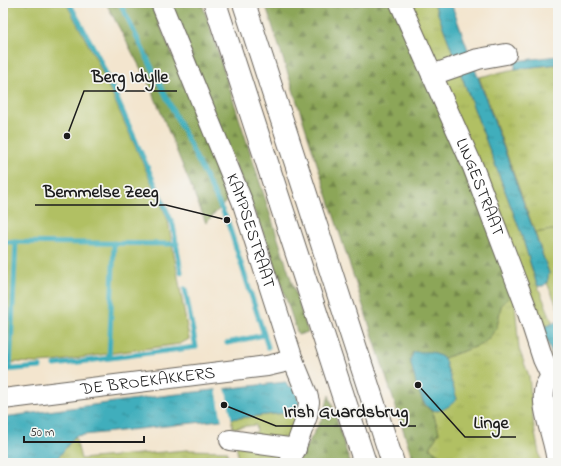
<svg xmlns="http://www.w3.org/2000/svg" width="561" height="466" font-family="'Indie Flower',sans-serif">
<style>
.grass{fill:url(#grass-tufts);stroke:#666e40}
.forest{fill:url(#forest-firs);stroke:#54613a}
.green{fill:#b1c063;stroke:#666e40}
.water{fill:url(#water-ripples);stroke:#2e656c}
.pier{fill:#f3e5ce}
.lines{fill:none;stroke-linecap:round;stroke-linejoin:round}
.stream{stroke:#3faebc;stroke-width:5}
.canal{stroke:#3faebc;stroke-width:17}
.minor-casing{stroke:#67625a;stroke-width:22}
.highway-casing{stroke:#67625a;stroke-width:24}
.minor{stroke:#fff;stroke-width:20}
.highway{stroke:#fff;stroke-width:22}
.labels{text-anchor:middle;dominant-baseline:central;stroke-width:3.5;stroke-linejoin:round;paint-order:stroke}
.street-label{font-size:17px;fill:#1c1c1c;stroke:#f6f6f2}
.leader{fill:none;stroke:#1c1c1c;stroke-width:1.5}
.callout-dot{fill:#1c1c1c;stroke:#f6f6f2;stroke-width:1.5}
.callout-label{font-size:18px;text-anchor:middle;font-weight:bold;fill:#1c1c1c;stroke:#f6f6f2;stroke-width:3.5;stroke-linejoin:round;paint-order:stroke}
</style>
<defs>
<pattern id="grass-tufts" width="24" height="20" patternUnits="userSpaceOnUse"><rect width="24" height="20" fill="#b1c063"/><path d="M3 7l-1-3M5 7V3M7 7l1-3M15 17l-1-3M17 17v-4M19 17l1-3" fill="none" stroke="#98a455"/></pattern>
<pattern id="forest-firs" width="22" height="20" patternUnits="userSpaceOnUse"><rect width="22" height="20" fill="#8ca659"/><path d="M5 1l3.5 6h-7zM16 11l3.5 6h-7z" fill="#728649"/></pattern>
<pattern id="water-ripples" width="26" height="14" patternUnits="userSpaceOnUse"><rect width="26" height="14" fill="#3faebc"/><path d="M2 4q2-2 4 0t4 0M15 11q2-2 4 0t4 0" fill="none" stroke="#348d98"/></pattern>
</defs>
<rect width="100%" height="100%" fill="#f6f6f2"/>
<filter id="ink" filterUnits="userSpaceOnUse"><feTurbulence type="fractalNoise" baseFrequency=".025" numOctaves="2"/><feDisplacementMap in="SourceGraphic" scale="8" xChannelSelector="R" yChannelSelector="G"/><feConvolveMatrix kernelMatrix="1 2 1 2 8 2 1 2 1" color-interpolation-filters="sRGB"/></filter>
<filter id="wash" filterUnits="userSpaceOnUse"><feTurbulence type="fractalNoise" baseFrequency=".012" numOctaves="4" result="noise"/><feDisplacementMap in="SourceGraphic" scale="16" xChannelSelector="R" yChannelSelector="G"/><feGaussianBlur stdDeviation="0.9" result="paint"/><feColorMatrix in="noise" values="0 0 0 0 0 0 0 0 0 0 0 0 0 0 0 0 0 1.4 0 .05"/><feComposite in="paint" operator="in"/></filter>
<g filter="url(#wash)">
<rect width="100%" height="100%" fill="#f3e5ce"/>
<g class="grass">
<polygon points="408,3 434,3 521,233 536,282 553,323 542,328"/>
<polygon points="558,64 558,229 535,233 479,77 515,69"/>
<polygon points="514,292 519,349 529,376 534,428 541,463 451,463 430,448 439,432 432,410 438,411 457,399 444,358 483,344 497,327 501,306"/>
<polygon points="301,408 292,438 253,437 251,433 257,432 256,425 233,428 231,419 284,413"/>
<polygon points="75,436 81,459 187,450 227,451 228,463 54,463"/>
<polygon points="236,444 279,451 284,463 239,463"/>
</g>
<g class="forest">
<polygon points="106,3 150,3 233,194 206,223 151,88"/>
<polygon points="169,3 202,3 308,332 298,335 270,250"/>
<polygon points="265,3 393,3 474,186 514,292 501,306 497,327 490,337 483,344 444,358 431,352 410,360 423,402 429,409 432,410 439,432 430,448 451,463 414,463"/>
<polygon points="329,395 350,463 297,463 324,415"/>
</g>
<g class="green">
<polygon points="3,3 66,3 96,59 165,213 168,221 189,339 180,344 99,355 52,362 37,363 16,362 3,364"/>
<polygon points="558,229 558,308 547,283 549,273 535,233"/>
</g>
<g class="water">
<polygon points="434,3 451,3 549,273 547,283 543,286 538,286 536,282 521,233"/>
<polygon points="558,56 558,64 515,69 515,61"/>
<polygon points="558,321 558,357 553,357 542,328"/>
<path d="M 414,352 L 431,352 L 444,358 L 457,399 C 423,433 417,384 410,360 Z"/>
<polygon points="286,382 288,387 294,387 301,408 284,413 75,436 54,463 3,463 3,417 160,396"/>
</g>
<polygon class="pier" points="225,387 232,421 222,422 216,388"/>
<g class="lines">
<g class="stream">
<polyline points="69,3 98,56 173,225 181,272"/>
<polyline points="120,3 227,220 268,347"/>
<polyline points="3,242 177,244"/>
<polyline points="227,343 264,335"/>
<polyline points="109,358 114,243"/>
<polyline points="55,365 196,347 185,289"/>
<polyline points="10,369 16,242"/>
<polyline points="3,370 40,367"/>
</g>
<polyline class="canal" points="558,397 558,399"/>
</g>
</g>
<g filter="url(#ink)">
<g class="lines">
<defs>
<g id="minor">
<path id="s1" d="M 161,3 L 242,201 L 293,360 L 307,394 L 309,402 L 307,416 L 290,463"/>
<path id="s2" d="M 400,3 L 473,167 L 526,307 L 543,359 L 551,376"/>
<polyline points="432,75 478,59 506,54"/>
<path d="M 551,376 C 549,380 546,384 545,387 C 539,407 556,442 557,463"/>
<path id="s3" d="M 3,399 L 267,366 L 293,360"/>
<polyline points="230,440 296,449"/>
</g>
<g id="highway">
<polyline points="215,3 365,463"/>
<polyline points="244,3 393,463"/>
</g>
</defs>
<use href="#minor" class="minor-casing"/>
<use href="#highway" class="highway-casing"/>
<use href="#minor" class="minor"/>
<use href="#highway" class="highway"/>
</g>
</g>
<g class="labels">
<g class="street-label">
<text stroke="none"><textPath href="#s2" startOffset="201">LINGESTRAAT</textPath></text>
<text stroke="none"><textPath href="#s1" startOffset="245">KAMPSESTRAAT</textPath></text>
<text stroke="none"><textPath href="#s3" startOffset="146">DE BROEKAKKERS</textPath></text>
</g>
</g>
<path class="leader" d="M67 136L84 91H177M227 220L166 205H35M224 405L276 426H416M418 385L465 437H516"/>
<g class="callout-dot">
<circle cx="67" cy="136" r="4"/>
<circle cx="227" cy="220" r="4"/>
<circle cx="224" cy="405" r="4"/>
<circle cx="418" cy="385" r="4"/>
</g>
<g class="callout-label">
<text x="130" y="82">Berg Idylle</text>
<text x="101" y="197">Bemmelse Zeeg</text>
<text x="346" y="417">Irish Guardsbrug</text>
<text x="491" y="428">Linge</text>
</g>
<rect width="561" height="466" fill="none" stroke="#f6f6f2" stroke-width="16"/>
<path d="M24 436v6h120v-6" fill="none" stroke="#1c1c1c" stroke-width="2"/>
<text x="30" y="436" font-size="12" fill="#1c1c1c" stroke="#f6f6f2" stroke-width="3" paint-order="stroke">50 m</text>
</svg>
